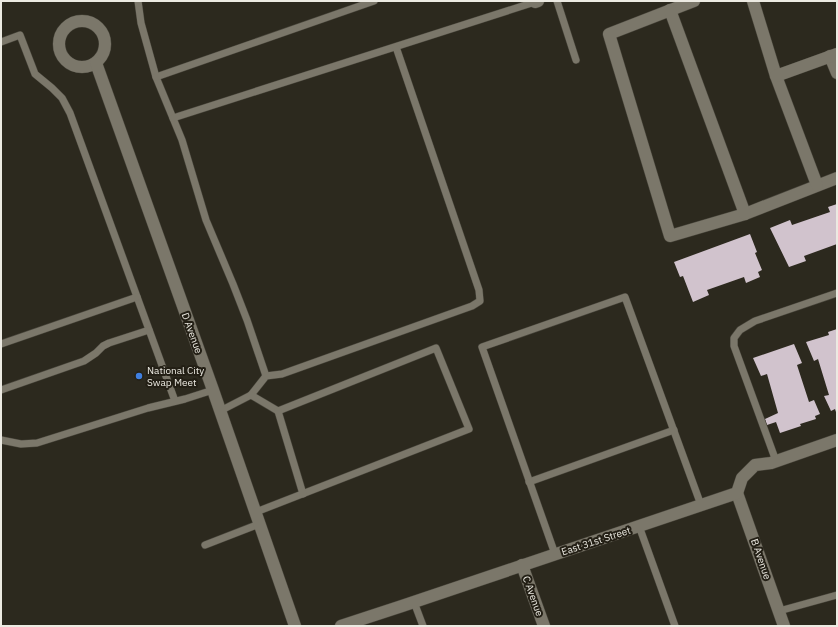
<svg xmlns="http://www.w3.org/2000/svg" width="838" height="627" font-family="'IBM Plex Sans',sans-serif">
<style>
.building{fill:#d1c3cd}
.lines{fill:none;stroke-linecap:round;stroke-linejoin:round}
.lane-casing{stroke:#49463c;stroke-width:8}
.street-casing{stroke:#49463c;stroke-width:13}
.lane{stroke:#7b776a;stroke-width:7}
.street{stroke:#7b776a;stroke-width:12}
.shop-dot{fill:#3f7fe0;stroke:#231f15;stroke-width:1.5}
.labels{text-anchor:middle;dominant-baseline:central;stroke-width:4;stroke-linejoin:round;paint-order:stroke}
.street-label{font-size:10px;fill:#eceae2;stroke:#231f15}
.poi-label{font-size:10px;fill:#eceae2;stroke:#231f15;text-anchor:start}
</style>
<rect width="100%" height="100%" fill="#2c291e"/>
<g class="building">
<polygon points="837,204 837,244 804,256 806,261 789,267 770,228 790,220 792,225 830,212 828,207"/>
<polygon points="750,234 757,252 755,253 762,270 758,272 760,277 746,283 744,277 707,290 709,295 693,302 683,276 680,277 674,262"/>
<polygon points="837,329 837,412 836,412 835,409 831,411 824,396 829,395 818,359 814,361 806,342 829,335 828,332"/>
<polygon points="794,344 802,363 797,365 809,402 814,400 820,414 815,416 816,419 800,424 801,426 780,433 776,422 767,425 765,419 778,413 767,374 761,376 753,358"/>
</g>
<g class="lines">
<defs>
<g id="lane">
<polyline points="138,1 141,23 156,77 182,140 206,220 233,284 247,320 266,376"/>
<polyline points="557,1 576,60"/>
<polyline points="1,42 20,35 35,74 52,88 62,98 70,113 175,401"/>
<polyline points="156,77 374,1"/>
<polyline points="173,118 535,2"/>
<polyline points="1,344 137,297"/>
<polyline points="1,390 84,361 96,353 103,346 109,343 149,330"/>
<polyline points="251,395 266,376 282,374 472,306 480,301 479,290 396,47"/>
<polyline points="220,411 251,395 278,411 436,348 469,429 256,512"/>
<polyline points="278,411 303,494"/>
<polyline points="1,440 21,444 37,443 148,408 185,399 213,390"/>
<polyline points="776,461 734,346 734,338 740,330 755,321 837,293"/>
<polyline points="529,482 674,430"/>
<polyline points="639,526 675,626"/>
<polyline points="205,545 259,524"/>
<polyline points="555,554 482,347 625,297 701,505"/>
<polyline points="414,602 423,626"/>
<polyline points="779,611 837,595"/>
</g>
<g id="street">
<polyline points="694,1 609,34 670,236 745,214 837,178"/>
<polyline points="753,1 776,76 817,185"/>
<polyline points="535,2 538,1"/>
<polyline points="670,10 745,214"/>
<circle cx="82" cy="44" r="23"/>
<polyline points="830,56 837,73"/>
<polyline points="96,63 213,390 295,626"/>
<polyline points="776,76 837,54"/>
<polyline points="737,493 784,626"/>
<polyline points="522,565 544,626"/>
<polyline points="341,626 402,606 737,493 742,478 755,465 771,463 837,440"/>
</g>
</defs>
<use href="#lane" class="lane-casing"/>
<use href="#street" class="street-casing"/>
<use href="#lane" class="lane"/>
<use href="#street" class="street"/>
</g>
<circle class="shop-dot" cx="139" cy="376" r="4"/>
<g class="labels">
<g class="street-label">
<text transform="translate(192 333) rotate(70)">D Avenue</text>
<text transform="translate(596 541) rotate(-18)">East 31st Street</text>
<text transform="translate(761 559) rotate(71)">B Avenue</text>
<text transform="translate(533 596) rotate(70)">C Avenue</text>
</g>
<g class="poi-label">
<text x="147" y="370">National City<tspan x="147" dy="12">Swap Meet</tspan></text>
</g>
</g>
<rect width="838" height="627" fill="none" stroke="#eceae2" stroke-width="4"/>
</svg>
